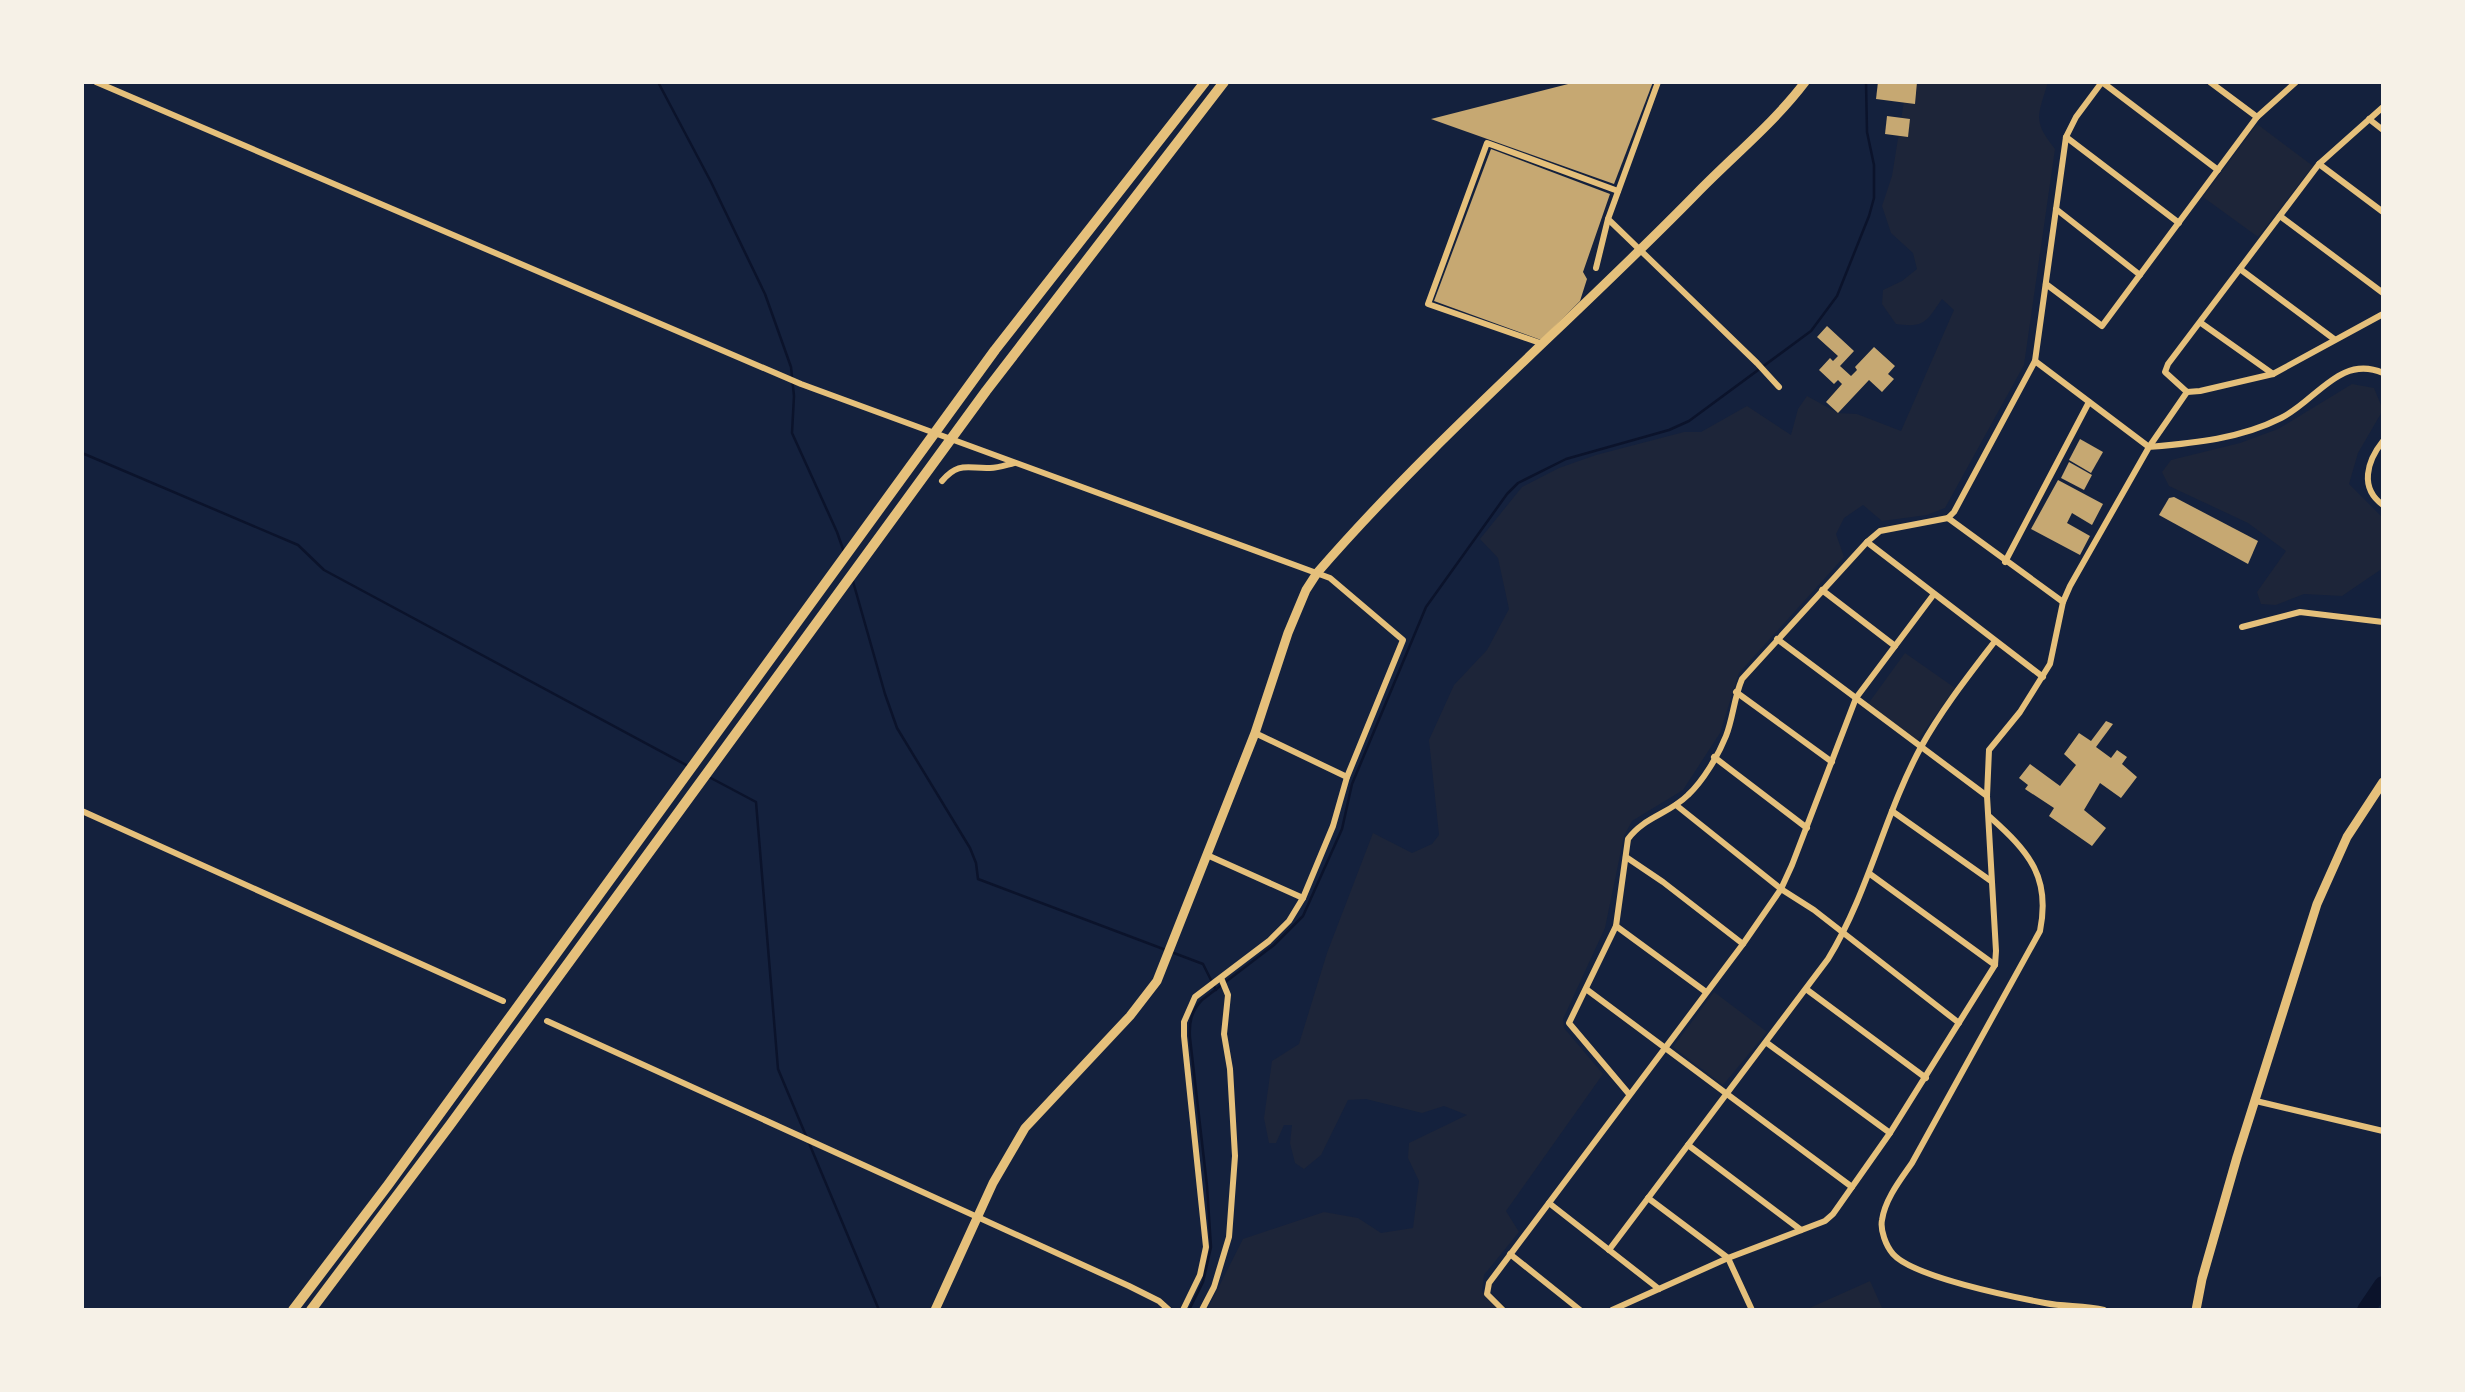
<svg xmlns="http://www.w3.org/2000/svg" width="2465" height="1392" font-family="Poppins,sans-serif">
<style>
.green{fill:#1d2539}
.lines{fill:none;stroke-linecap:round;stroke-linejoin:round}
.stream{stroke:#0b132b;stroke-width:2.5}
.river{stroke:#0b132b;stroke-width:18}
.building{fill:#c6a872}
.minor{stroke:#e5c07b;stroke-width:6}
.secondary{stroke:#e5c07b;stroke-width:9}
.trunk{stroke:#e5c07b;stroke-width:10}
</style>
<rect width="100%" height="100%" fill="#14213d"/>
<g class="green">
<path d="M 1907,82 L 2048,82 C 2038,116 2032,120 2055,149 L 2024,365 L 1945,508 L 1927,515 L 1882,521 L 1863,505 L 1844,518 L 1836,534 L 1844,557 L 1739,673 L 1720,733 L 1683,790 L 1632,821 L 1624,836 L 1605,928 L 1563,1019 L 1564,1028 L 1603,1074 L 1506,1211 L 1519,1232 L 1484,1275 L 1482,1291 L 1498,1310 L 1207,1310 L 1243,1239 L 1324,1212 L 1358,1218 L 1381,1233 L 1413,1228 L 1419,1181 L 1408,1158 L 1409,1143 L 1467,1115 L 1444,1106 L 1422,1113 L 1366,1099 L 1348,1100 L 1321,1155 L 1304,1169 L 1295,1163 L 1290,1143 L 1292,1125 L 1284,1125 L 1276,1143 L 1269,1143 L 1264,1118 L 1272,1061 L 1299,1044 L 1327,953 L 1373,833 L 1412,853 L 1432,844 L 1439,835 L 1429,740 L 1454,685 L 1487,650 L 1509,609 L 1498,558 L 1480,539 L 1522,487 L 1559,468 L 1596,455 L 1684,432 L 1701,432 L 1747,406 L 1791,435 L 1798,409 L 1807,396 L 1838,413 L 1857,414 L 1901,431 L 1954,310 L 1942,299 C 1926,322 1925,328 1896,324 L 1882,304 L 1883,290 L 1902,281 L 1917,269 L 1913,253 L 1891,233 L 1882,206 L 1892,176 Z"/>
<polygon points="2257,124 2313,166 2258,237 2203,197"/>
<polygon points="2352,384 2374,388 2383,410 2358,453 2349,484 2383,518 2383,568 2342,596 2304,594 2276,605 2261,604 2257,592 2286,551 2248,523 2169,486 2162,472 2171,460 2240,443 2278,429"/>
<polygon points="1905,653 1955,688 1917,741 1868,704"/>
<polygon points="1714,992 1767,1032 1723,1085 1673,1047"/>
<polygon points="1870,1281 1883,1310 1805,1310"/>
</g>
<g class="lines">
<g class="stream">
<polyline points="658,82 711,182 765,294 791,367 794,396 792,433 837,532 844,552"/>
<polyline points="82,453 298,545 324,570 688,766"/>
<polyline points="852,578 885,694 897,728 970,848 976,863 978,879 1203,964 1216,990"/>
<polyline points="709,777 756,802 778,1069 879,1310"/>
<path d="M 1189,1310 L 1203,1282 L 1211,1247 L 1207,1186 L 1190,1038 C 1189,1023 1191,1011 1202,1000 L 1274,945 L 1303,916 L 1342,829 L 1352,784 L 1426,607 L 1507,494 L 1518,483 L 1566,459 L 1669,430 L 1689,421 L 1811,331 L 1837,296 L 1869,216 L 1874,198 L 1874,165 L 1867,132 L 1866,82"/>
</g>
<polyline class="river" points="2366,1310 2383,1285"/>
</g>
<g class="building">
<polygon points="1576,82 1653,82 1614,184 1431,119"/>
<polygon points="1878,82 1917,82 1915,104 1876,99"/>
<polygon points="1887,116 1910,119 1908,137 1885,134"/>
<polygon points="1491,149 1610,194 1583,272 1587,279 1580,301 1541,340 1434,301"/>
<polygon points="1827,326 1854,351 1840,366 1851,376 1857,370 1855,367 1874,347 1895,366 1888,374 1894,379 1882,392 1869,380 1838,413 1826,402 1842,384 1838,380 1834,384 1819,370 1830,358 1833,361 1838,356 1817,337"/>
<polygon points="2080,439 2103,452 2091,473 2069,460"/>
<polygon points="2069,462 2092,475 2084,490 2061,478"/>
<polygon points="2058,480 2103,504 2092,525 2072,513 2067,523 2090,536 2080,555 2031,529"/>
<polygon points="2174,497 2258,541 2248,564 2159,515 2169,498"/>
<polygon points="2106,721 2113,724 2096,747 2111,758 2117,750 2127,757 2122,764 2137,777 2121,798 2100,783 2084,810 2106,828 2092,846 2049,816 2054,808 2025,789 2028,785 2019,778 2030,764 2060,786 2076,765 2064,754 2079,733 2091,741"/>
</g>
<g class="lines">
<g class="minor">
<polyline points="96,82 801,384 1330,578 1403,640 1347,777 1333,826 1303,898 1289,921 1269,941 1195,997 1184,1022 1184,1036 1206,1247 1200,1275 1183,1310"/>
<polyline points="1658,82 1608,219 1757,363 1779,387"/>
<polyline points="2210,82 2257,117"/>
<polyline points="2383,107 2319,164 2168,364 2165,372 2187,392 2200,391 2273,374 2383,314"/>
<polyline points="2369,119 2383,130"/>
<polyline points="2066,137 2179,223"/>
<polyline points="2319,164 2383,212"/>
<polyline points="2056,209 2140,275"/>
<polyline points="2280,216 2383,293"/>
<polyline points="1596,268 1608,219"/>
<polyline points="2240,269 2334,339"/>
<polyline points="2046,284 2102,326 2257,117 2296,82"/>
<polyline points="2201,323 2273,374"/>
<polyline points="1543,344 1428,304 1487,143 1618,191"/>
<polyline points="2035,361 2149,447 2187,392"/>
<path d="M 2383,441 C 2367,461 2359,488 2383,505"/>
<path d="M 942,481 C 959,461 968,469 990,468 C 998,468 1006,465 1014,463"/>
<polyline points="1948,518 2063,602"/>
<polyline points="1867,542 2043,677"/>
<polyline points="2005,562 2089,402"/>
<polyline points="1822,590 1895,646"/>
<polyline points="2242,627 2300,612 2383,622"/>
<polyline points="1777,639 1987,796"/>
<polyline points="1736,692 1832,762"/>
<polyline points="1255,733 1347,777"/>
<polyline points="1714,757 1807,828"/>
<polyline points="1676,805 1781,889 1814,910 1959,1023"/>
<polyline points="82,811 503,1001"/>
<polyline points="1892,811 1991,881"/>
<path d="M 1990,817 C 2029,852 2051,877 2040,931 L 1912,1163 C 1901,1179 1885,1199 1882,1220 C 1880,1230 1886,1246 1893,1254 C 1913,1277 2013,1297 2045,1303 C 2065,1307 2085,1305 2104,1310"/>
<polyline points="1207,855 1303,898"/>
<polyline points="1626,857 1663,882 1743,944"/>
<polyline points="1870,874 1995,965"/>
<polyline points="1616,926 1706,992"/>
<polyline points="1586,989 1852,1187"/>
<polyline points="1806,989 1926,1078"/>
<polyline points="547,1021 1129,1286 1159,1301 1169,1310"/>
<polyline points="1767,1043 1890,1133"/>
<path d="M 1629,1094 L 1569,1023 L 1616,926 L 1628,839 C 1644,817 1669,814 1688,795 C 1703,781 1718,756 1726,736 C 1733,718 1734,698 1742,679 L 1867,542 L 1880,531 L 1948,518 L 1954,512 L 2035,361 L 2066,137 L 2076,117 L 2102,82 L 2218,170"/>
<polyline points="2256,1101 2383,1131"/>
<polyline points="1688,1145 1801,1230"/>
<polyline points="1648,1198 1728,1258 1752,1310"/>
<polyline points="1549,1203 1659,1289"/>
<path d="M 1609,1250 L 1828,959 C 1869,892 1884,815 1921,747 C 1942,709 1969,675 1995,641"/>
<polyline points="1510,1254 1580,1310"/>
<polyline points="1202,1310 1214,1287 1229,1237 1235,1156 1230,1069 1224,1034 1228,995 1221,978"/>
<polyline points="1503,1310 1487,1294 1489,1283 1743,944 1781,889 1792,865 1856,698 1934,594"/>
<path d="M 1612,1310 L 1728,1258 L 1825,1221 L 1833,1214 L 1890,1133 L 1995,965 L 1996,951 L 1987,796 L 1989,750 L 2020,712 L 2050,664 L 2063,602 L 2070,586 L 2149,447 C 2193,443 2240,439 2281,418 C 2316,401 2340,354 2383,373"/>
</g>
<g class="secondary">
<path d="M 935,1310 L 993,1183 L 1025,1128 L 1130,1016 L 1157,981 L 1255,733 L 1288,633 L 1306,590 L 1317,573 C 1434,438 1572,321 1697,193 C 1733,156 1774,123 1805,82"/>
<polyline points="2196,1310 2202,1279 2237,1157 2317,904 2347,837 2383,782"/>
</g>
<g class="trunk">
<polyline points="293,1310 388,1185 995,350 1205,82"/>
<polyline points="311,1310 450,1125 986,391 1224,82"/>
</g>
</g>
<rect width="2465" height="1392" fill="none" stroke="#f6f1e7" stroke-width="168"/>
</svg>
